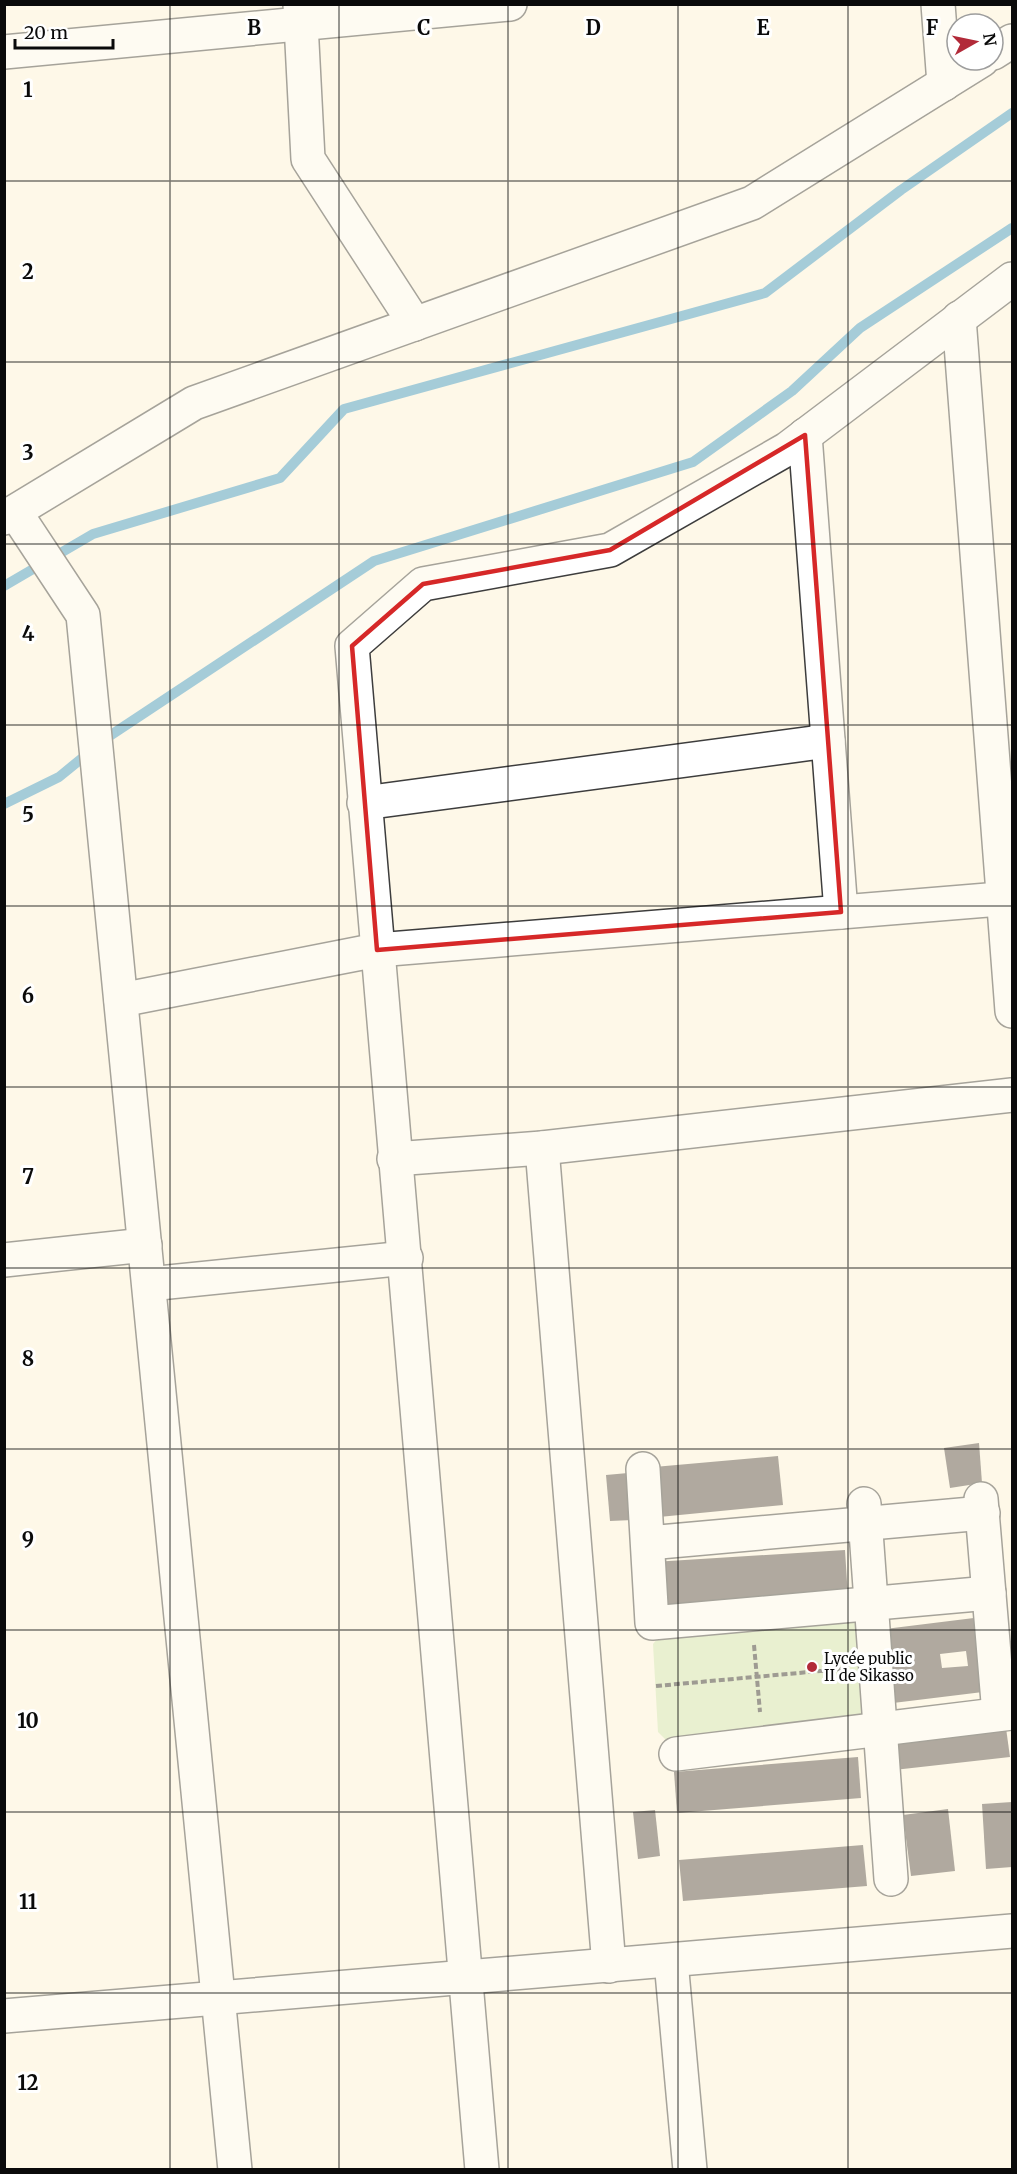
<svg xmlns="http://www.w3.org/2000/svg" width="1017" height="2174" font-family="Merriweather,serif">
<style>
.green{fill:#d1e6b4}
.lines{fill:none;stroke-linecap:round;stroke-linejoin:round}
.stream{stroke:#3a97c6;stroke-width:10}
.building{fill:#524b47;fill-rule:evenodd}
.minor-casing{stroke:#3d3d3d;stroke-width:36}
.path{stroke:#2c2c2c;stroke-width:4;stroke-dasharray:6 3;stroke-linecap:butt}
.minor{stroke:#fff;stroke-width:33}
.marked{fill:none;stroke:#d62828;stroke-width:4.5;stroke-linejoin:round}
.grid{fill:none;stroke:#0a0a0a;stroke-width:1.5;stroke-opacity:0.55}
.poi-dot{fill:#b22a39;stroke:#fff;stroke-width:2}
.labels{text-anchor:middle;dominant-baseline:central;stroke-width:6;stroke-linejoin:round;paint-order:stroke}
.poi-label{font-size:15px;fill:#0a0a0a;stroke:#fff;text-anchor:start}
.grid-label{font-size:20px;text-anchor:middle;font-weight:bold;fill:#0a0a0a;stroke:#fff;stroke-width:6;stroke-linejoin:round;paint-order:stroke}
</style>
<rect width="100%" height="100%" fill="#fef8e8"/>
<polygon class="green" points="858,1615 866,1723 673,1747 658,1732 653,1644 664,1631"/>
<g class="lines">
<g class="stream">
<polyline points="4,586 93,534 280,478 344,409 765,293 901,190 1012,113"/>
<polyline points="4,804 59,777 108,737 374,561 693,462 792,391 860,328 1012,228"/>
</g>
</g>
<g class="building">
<polygon points="979,1443 982,1483 950,1488 944,1448"/>
<polygon points="778,1456 783,1505 659,1517 654,1467"/>
<polygon points="628,1473 633,1520 610,1521 606,1475"/>
<polygon points="845,1550 848,1598 656,1609 653,1562"/>
<path d="M 982,1617 L 991,1691 L 893,1703 L 885,1629 ZM 966,1651 L 968,1666 L 942,1668 L 940,1654 Z"/>
<polygon points="1006,1728 1010,1757 894,1770 890,1742"/>
<polygon points="858,1757 861,1798 677,1813 674,1772"/>
<polygon points="1012,1802 1012,1867 986,1869 982,1804"/>
<polygon points="948,1809 955,1871 911,1876 903,1815"/>
<polygon points="655,1810 660,1856 638,1859 633,1812"/>
<polygon points="863,1845 867,1886 683,1901 679,1860"/>
</g>
<g class="lines">
<defs>
<g id="minor">
<polyline points="300,4 308,159 415,324"/>
<polyline points="938,4 944,84"/>
<polyline points="4,52 510,4"/>
<polyline points="993,53 1012,41"/>
<polyline points="959,318 1012,1011"/>
<polyline points="805,435 841,912"/>
<polyline points="15,512 83,615 235,2170"/>
<polyline points="4,518 194,403 752,203 982,60"/>
<polyline points="364,803 828,741"/>
<polyline points="121,1000 377,950 1012,898"/>
<polyline points="542,1148 609,1966"/>
<polyline points="394,1159 542,1148 1012,1095"/>
<polyline points="4,1260 145,1245"/>
<polyline points="149,1284 406,1258"/>
<polyline points="643,1469 652,1623 989,1593"/>
<polyline points="981,1499 999,1714"/>
<polyline points="864,1504 891,1879"/>
<polyline points="648,1543 983,1513"/>
<polyline points="676,1754 1012,1713"/>
<polyline points="671,1961 690,2170"/>
<polyline points="4,2016 1012,1931"/>
<polyline points="482,2170 352,646 423,584 610,550 787,449 1012,279"/>
</g>
</defs>
<use href="#minor" class="minor-casing"/>
<g class="path">
<polyline points="754,1645 760,1712"/>
<polyline points="656,1686 842,1669"/>
</g>
<use href="#minor" class="minor"/>
</g>
<path d="M0 0H1017V2174H0ZM 805,435 L 841,912 L 377,950 L 352,646 L 423,584 L 610,550 Z" fill="#fef8e8" fill-opacity=".55" fill-rule="evenodd"/>
<path class="marked" d="M 805,435 L 841,912 L 377,950 L 352,646 L 423,584 L 610,550 Z"/>
<path class="grid" d="M 170,4 L 170,2170M 339,4 L 339,2170M 508,4 L 508,2170M 678,4 L 678,2170M 848,4 L 848,2170M 4,181 L 1012,181M 4,362 L 1012,362M 4,544 L 1012,544M 4,725 L 1012,725M 4,906 L 1012,906M 4,1087 L 1012,1087M 4,1268 L 1012,1268M 4,1449 L 1012,1449M 4,1630 L 1012,1630M 4,1812 L 1012,1812M 4,1993 L 1012,1993"/>
<circle class="poi-dot" cx="812" cy="1667" r="6"/>
<g class="labels">
<g class="poi-label">
<text x="824" y="1658">Lycée public<tspan x="824" dy="17">II de Sikasso</tspan></text>
</g>
</g>
<g class="grid-label">
<text x="254" y="35">B</text>
<text x="424" y="35">C</text>
<text x="593" y="35">D</text>
<text x="763" y="35">E</text>
<text x="932" y="35">F</text>
<text x="28" y="97">1</text>
<text x="28" y="279">2</text>
<text x="28" y="460">3</text>
<text x="28" y="641">4</text>
<text x="28" y="822">5</text>
<text x="28" y="1003">6</text>
<text x="28" y="1184">7</text>
<text x="28" y="1366">8</text>
<text x="28" y="1547">9</text>
<text x="28" y="1728">10</text>
<text x="28" y="1909">11</text>
<text x="28" y="2090">12</text>
</g>
<rect width="1017" height="2174" fill="none" stroke="#0a0a0a" stroke-width="12"/>
<g transform="translate(975 42) rotate(81)"><circle r="28" fill="#ffffff" stroke="#9d9d9d" stroke-width="1.5"/>
<path d="M0-4.5L10 22L0 15L-10 22Z" fill="#b22a39"/>
<text y="-9" font-size="16" font-weight="bold" text-anchor="middle" fill="#0a0a0a">N</text>
</g>
<path d="M15 39v9h98v-9" fill="none" stroke="#0a0a0a" stroke-width="3"/>
<text x="24" y="39" font-size="18" fill="#0a0a0a" stroke="#ffffff" stroke-width="4.5" paint-order="stroke">20 m</text>
</svg>
